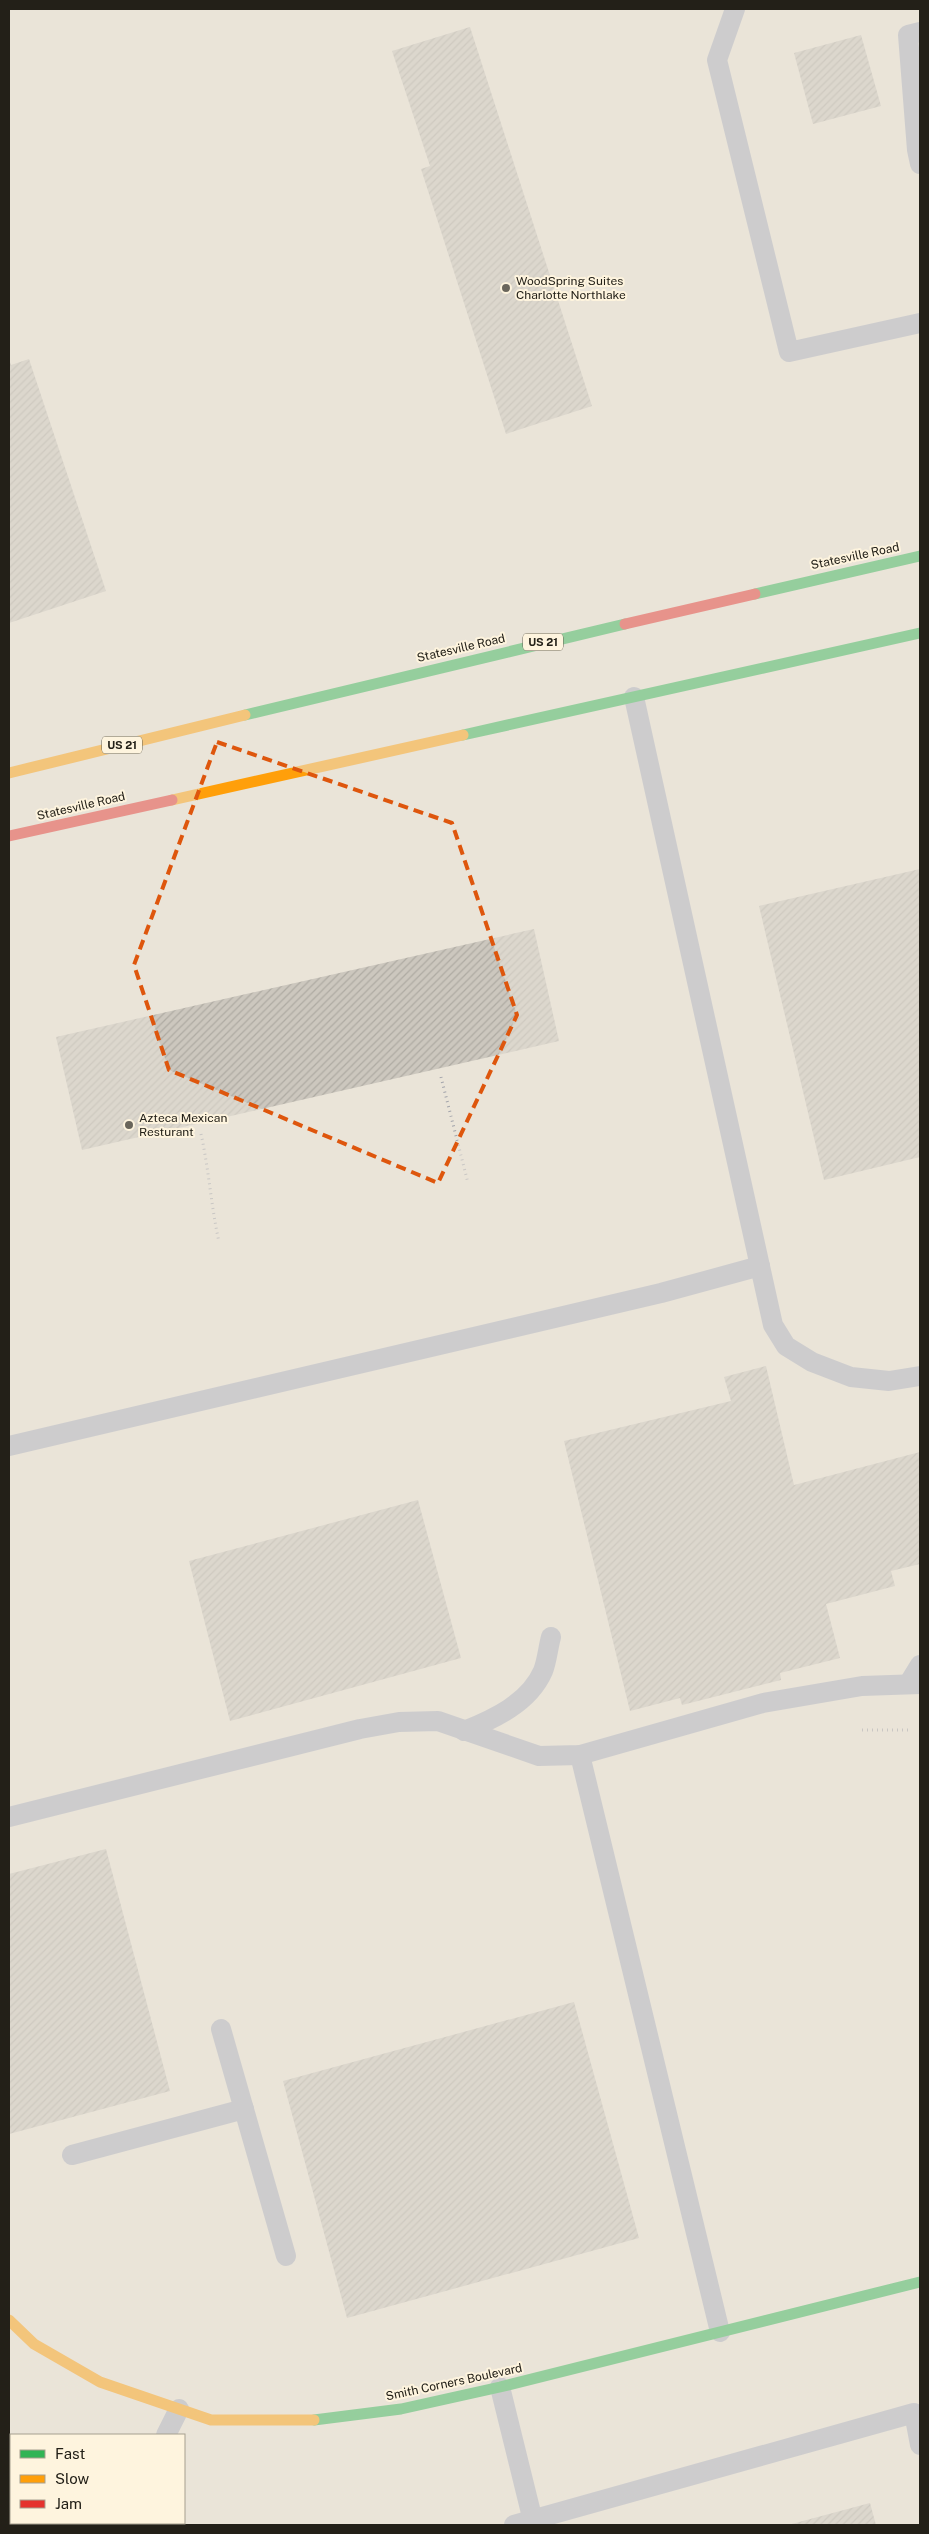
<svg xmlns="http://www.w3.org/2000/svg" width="929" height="2534" font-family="'Public Sans',sans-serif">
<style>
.building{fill:url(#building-hatch)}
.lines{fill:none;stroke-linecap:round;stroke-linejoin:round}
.path{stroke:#a3a4ab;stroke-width:3;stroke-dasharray:1 4;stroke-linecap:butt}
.lane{stroke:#acb0bf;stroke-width:20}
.fast{stroke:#30b455;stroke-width:11}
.slow{stroke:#ff9f0a;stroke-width:11}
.jam{stroke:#e5322d;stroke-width:11}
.marked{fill:none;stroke:#de560d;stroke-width:4;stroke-dasharray:10 6;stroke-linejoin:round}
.poi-dot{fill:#69655b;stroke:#fef4de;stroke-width:2}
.labels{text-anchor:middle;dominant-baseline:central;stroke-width:4;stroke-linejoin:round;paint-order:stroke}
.shield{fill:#fef4de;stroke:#656053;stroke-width:1}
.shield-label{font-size:11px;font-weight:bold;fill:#232018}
.poi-label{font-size:12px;fill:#232018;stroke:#fef4de;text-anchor:start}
.street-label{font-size:12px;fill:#232018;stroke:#fef4de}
</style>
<defs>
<pattern id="building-hatch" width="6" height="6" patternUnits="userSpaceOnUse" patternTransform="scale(1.25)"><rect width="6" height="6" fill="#ccc7be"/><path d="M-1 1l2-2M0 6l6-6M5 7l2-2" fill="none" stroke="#afaba3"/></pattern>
</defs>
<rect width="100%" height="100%" fill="#eae4d8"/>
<g class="building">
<polygon points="470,27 592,406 506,434 421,169 430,166 392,51"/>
<polygon points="861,35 881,106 813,124 794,53"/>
<polygon points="9,359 11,365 29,359 106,591 9,623"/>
<polygon points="920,869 920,1157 824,1180 759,906"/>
<polygon points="534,929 559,1041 82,1150 56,1037"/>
<polygon points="766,1366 794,1485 920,1452 920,1564 891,1571 895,1586 826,1604 840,1658 780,1673 781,1680 682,1705 680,1698 630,1711 564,1441 731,1401 724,1377"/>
<polygon points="418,1500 461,1658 230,1721 189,1561"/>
<polygon points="106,1849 170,2091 9,2134 9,1874"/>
<polygon points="574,2002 639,2238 347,2318 283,2081"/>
<polygon points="870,2503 876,2525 788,2525"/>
</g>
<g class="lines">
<g class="path">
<polyline points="441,1077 468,1183"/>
<path d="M 201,1134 C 209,1170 211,1206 219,1242"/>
<polyline points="862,1730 909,1730"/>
</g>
<g class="lane">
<polyline points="735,9 717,60 789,352 920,323"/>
<polyline points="920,32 908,35 917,150 920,164"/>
<polyline points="634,697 773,1325 786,1346 812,1362 851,1377 889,1381 920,1376"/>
<polyline points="9,1446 661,1293 760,1266"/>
<polyline points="909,1683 920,1665"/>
<path d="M 464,1731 C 494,1719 529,1703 543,1671 C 547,1661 548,1648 551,1637"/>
<polyline points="580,1755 720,2332"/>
<polyline points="9,1817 360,1729 399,1722 438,1721 539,1756 580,1755 763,1703 862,1686 920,1684"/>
<polyline points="221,2029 286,2256"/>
<polyline points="72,2155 244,2109"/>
<polyline points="500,2387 534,2525"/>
<polyline points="166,2435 179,2409"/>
<polyline points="118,2525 119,2523"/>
<polyline points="514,2525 914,2413 920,2445"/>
</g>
<g class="fast">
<polyline points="755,594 920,556"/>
<polyline points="245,715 625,624"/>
<polyline points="463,735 920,633"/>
<polyline points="314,2420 401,2409 500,2387 920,2282"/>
</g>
<g class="slow">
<polyline points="9,773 245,715"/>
<polyline points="172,800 463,735"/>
<polyline points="9,2320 34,2344 100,2382 211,2420 314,2420"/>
</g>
<g class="jam">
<polyline points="625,624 755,594"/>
<polyline points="9,836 172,800"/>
</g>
</g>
<path d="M0 0H929V2534H0ZM 217,742 L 452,823 L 517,1015 L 438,1183 L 169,1070 L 134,965 Z" fill="#eae4d8" fill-opacity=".55" fill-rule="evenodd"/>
<path class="marked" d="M 217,742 L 452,823 L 517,1015 L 438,1183 L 169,1070 L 134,965 Z"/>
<g class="poi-dot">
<circle cx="506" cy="288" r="5"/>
<circle cx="129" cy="1125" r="5"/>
</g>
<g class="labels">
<g class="shield">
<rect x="523" y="633.5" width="40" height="17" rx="4"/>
<rect x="102" y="736.5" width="40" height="17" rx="4"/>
</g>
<g class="shield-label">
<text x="543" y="642">US 21</text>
<text x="122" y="745">US 21</text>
</g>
<g class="poi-label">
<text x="516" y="281">WoodSpring Suites<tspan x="516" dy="14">Charlotte Northlake</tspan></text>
<text x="139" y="1118">Azteca Mexican<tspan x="139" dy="14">Resturant</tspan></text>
</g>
<g class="street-label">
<text transform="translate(855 556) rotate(-12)">Statesville Road</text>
<text transform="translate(461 648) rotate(-13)">Statesville Road</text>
<text transform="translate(81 806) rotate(-13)">Statesville Road</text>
<text transform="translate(454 2382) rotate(-12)">Smith Corners Boulevard</text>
</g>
</g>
<rect width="929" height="2534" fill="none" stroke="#232018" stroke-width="20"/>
<rect x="10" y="2434" width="175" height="90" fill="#fef4de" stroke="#a69f8f"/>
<rect x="20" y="2450" width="25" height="8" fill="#30b455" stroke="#a69f8f"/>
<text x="55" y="2459" font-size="15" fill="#232018">Fast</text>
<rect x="20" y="2475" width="25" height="8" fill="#ff9f0a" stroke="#a69f8f"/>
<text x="55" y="2484" font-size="15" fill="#232018">Slow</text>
<rect x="20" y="2500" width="25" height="8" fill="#e5322d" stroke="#a69f8f"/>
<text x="55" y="2509" font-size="15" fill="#232018">Jam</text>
</svg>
